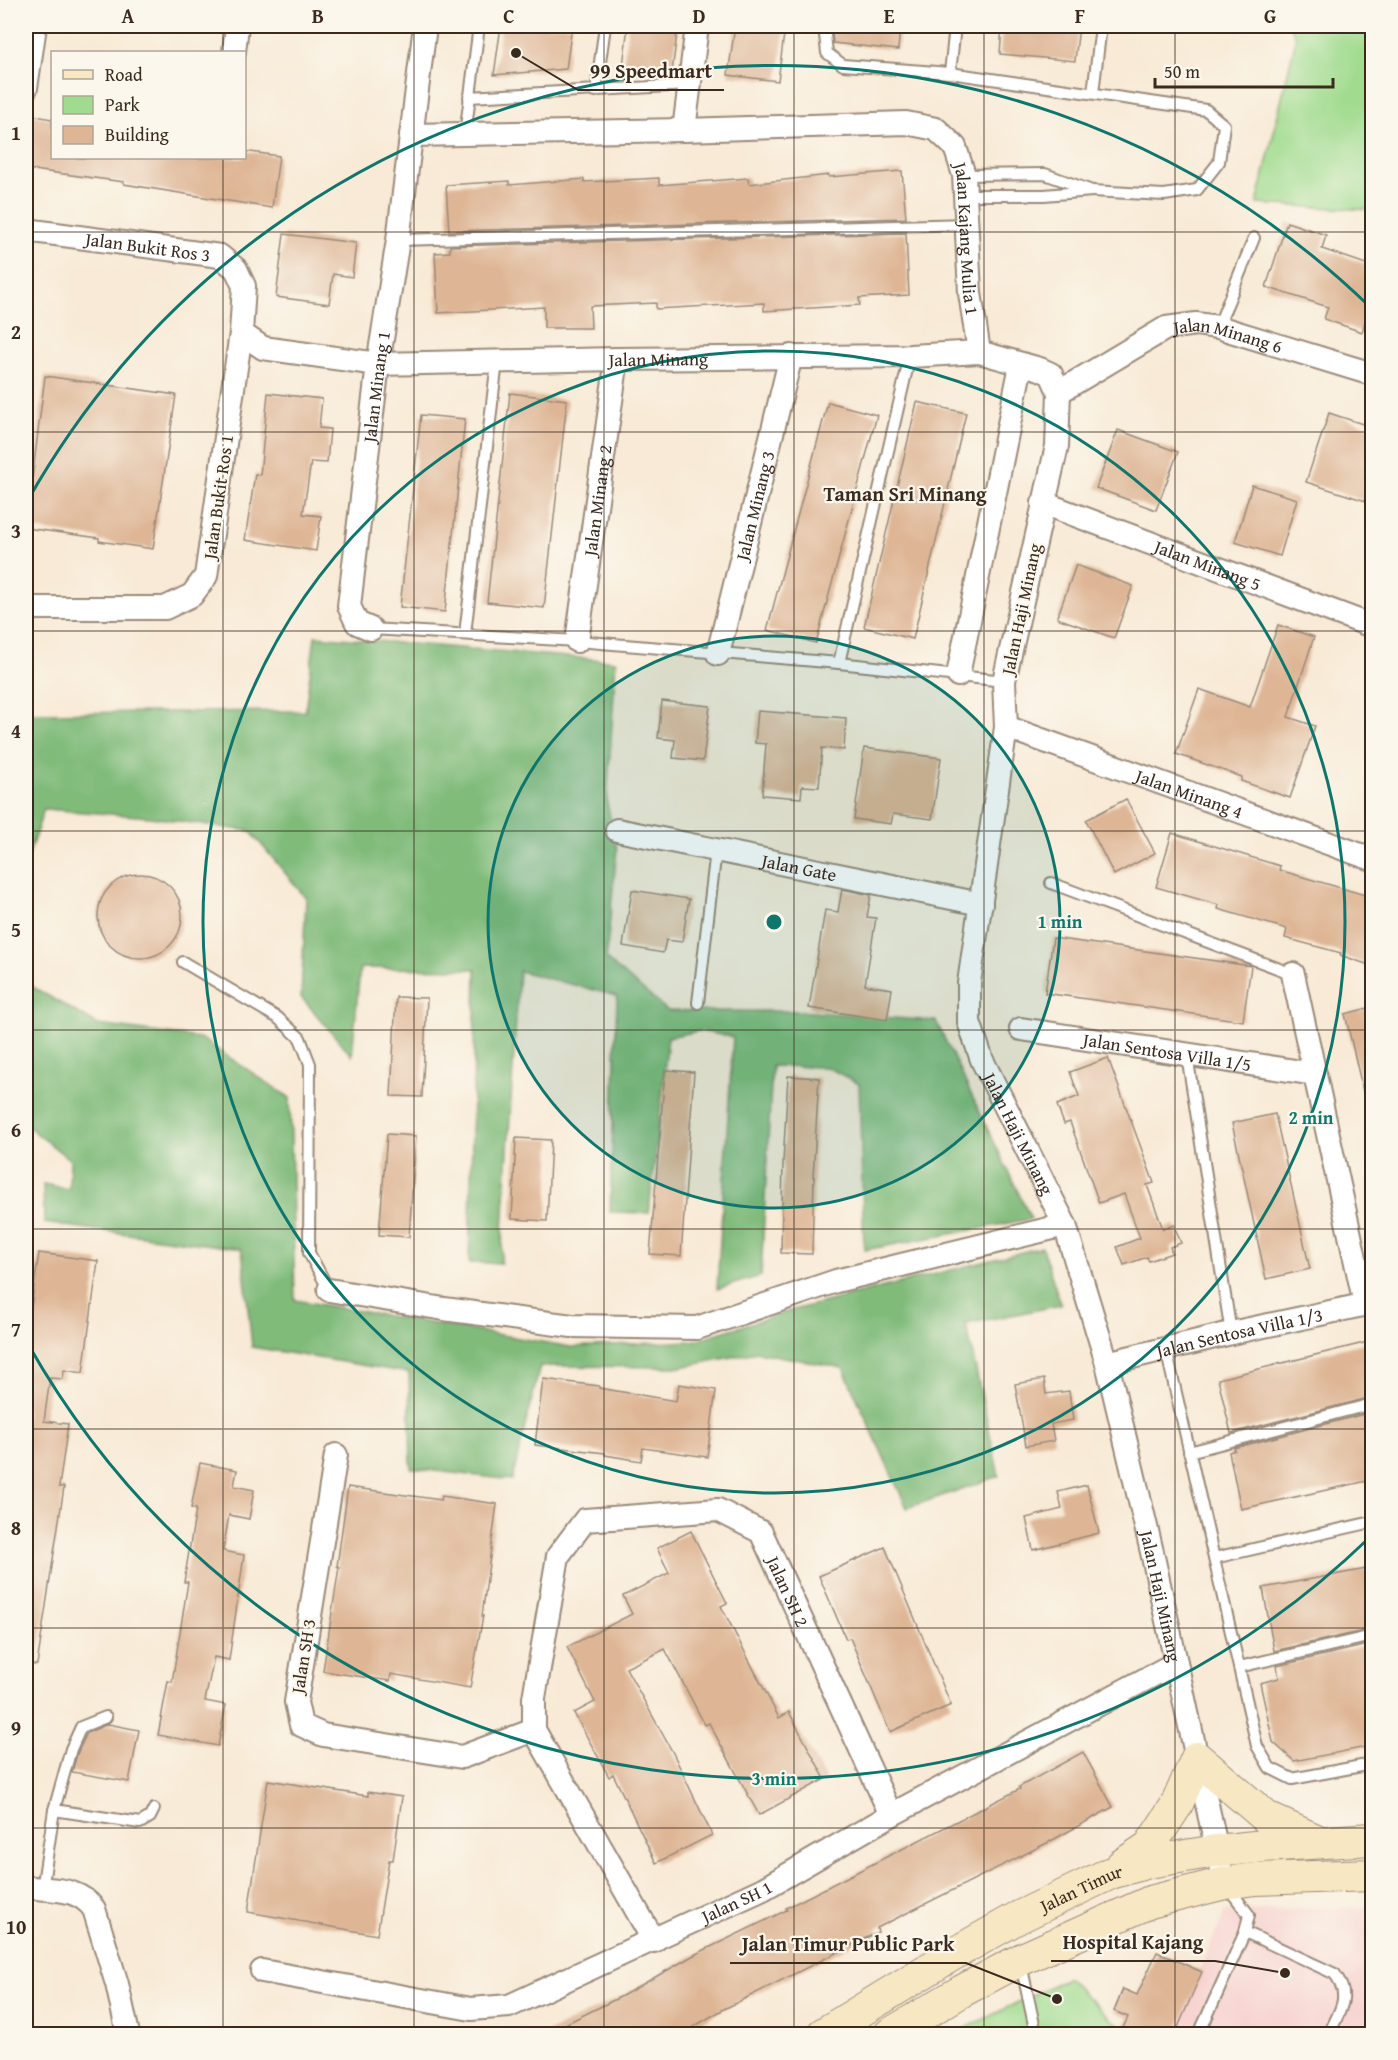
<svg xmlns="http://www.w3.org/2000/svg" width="1398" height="2060" font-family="'Gentium Book Plus',serif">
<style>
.built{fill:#f7d0ce}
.green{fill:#a0db8f;stroke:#6e8256;stroke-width:1.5}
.forest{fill:#80bb7a;stroke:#5e724c;stroke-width:1.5}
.building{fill:#deb695}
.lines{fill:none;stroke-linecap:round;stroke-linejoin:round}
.service-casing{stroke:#9a8a7a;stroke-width:14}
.minor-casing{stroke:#9a8a7a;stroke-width:26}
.secondary-casing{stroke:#9a8a7a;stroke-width:34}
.service{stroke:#fff;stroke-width:10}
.minor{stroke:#fff;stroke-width:22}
.secondary{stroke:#f7e8c3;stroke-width:32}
.grid{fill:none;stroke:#3b2a1e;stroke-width:1.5;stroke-opacity:0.55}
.ring{fill:none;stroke:#0f766e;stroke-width:3}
.labels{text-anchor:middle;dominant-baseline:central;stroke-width:4.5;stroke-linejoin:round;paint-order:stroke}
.street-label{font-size:18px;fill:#3b2a1e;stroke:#fbf7ec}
.neighbourhood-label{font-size:20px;font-weight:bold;fill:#3b2a1e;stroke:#fbf7ec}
.centre{fill:#0f766e;stroke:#fbf7ec;stroke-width:3}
.ring-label{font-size:18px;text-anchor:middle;font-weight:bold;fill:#0f766e;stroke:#fbf7ec;stroke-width:4.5;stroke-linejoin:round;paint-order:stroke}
.leader{fill:none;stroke:#3b2a1e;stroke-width:2}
.callout-dot{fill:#3b2a1e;stroke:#fbf7ec;stroke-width:2}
.callout-label{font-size:20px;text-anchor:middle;font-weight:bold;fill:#3b2a1e;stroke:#fbf7ec;stroke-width:4.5;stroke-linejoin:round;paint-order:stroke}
.neatline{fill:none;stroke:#3b2a1e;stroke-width:2}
.grid-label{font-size:20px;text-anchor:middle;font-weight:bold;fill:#3b2a1e}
</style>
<rect width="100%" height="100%" fill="#fbf7ec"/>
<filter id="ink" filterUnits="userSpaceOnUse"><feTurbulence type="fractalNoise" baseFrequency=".0167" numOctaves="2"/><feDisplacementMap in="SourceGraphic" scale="12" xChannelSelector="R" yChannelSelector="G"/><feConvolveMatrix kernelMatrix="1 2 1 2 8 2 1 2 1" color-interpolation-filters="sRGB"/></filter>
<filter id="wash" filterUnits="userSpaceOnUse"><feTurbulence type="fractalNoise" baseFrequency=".008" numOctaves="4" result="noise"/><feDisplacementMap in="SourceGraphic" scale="24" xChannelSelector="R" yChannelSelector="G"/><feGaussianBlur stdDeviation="1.35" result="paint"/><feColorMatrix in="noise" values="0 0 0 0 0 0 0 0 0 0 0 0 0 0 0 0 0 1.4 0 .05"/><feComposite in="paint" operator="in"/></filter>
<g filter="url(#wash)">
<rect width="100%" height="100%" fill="#f8ead6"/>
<polygon class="built" points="1372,1907 1372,2034 1172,2034 1225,1911"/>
<g class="green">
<polygon points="1290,26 1372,26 1372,210 1257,204 1296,38"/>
<polygon points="1067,1978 1112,2020 1134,2034 954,2034"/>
</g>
<g class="forest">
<polygon points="315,636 616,661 607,802 617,849 606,959 668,1011 797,1011 936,1021 1031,1219 864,1250 859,1084 827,1067 772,1066 761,1276 717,1289 733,1037 699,1031 668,1037 649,1213 610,1212 617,996 519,971 501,1263 469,1263 476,969 360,968 352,1056 301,997 306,898 250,831 150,817 44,809 26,863 26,713 305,711"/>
<polygon points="26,983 98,1025 200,1038 290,1098 295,1300 571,1347 692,1341 793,1310 1042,1247 1061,1305 966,1324 999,1476 907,1508 843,1368 757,1352 681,1367 540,1366 512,1480 411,1468 409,1373 252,1347 242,1249 44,1223 43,1184 69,1189 70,1160 26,1125"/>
</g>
<g id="blocks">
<g class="building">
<polygon points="501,26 572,26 566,69 494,75"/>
<polygon points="628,26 678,26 672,72 623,66"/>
<polygon points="735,26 785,26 778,81 728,75"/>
<polygon points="832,26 900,26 898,50 833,43"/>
<polygon points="1002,26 1079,26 1075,61 1000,54"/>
<polygon points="26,114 52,119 52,158 244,158 244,151 279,156 272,208 124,184 124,182 26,169"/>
<polygon points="902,171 906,218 449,231 446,185 509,181 509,185 584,179 584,182 659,178 659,185 748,178 749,184 829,175 829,177"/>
<polygon points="1287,222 1326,235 1322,249 1372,266 1372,298 1362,332 1324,319 1328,307 1266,287"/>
<polygon points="906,233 909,295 859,298 860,305 764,311 764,303 656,309 656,303 590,306 591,328 544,328 544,307 438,313 435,253 450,252 450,246"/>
<polygon points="284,234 356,243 352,277 333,274 329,304 276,297"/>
<polygon points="45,376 176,395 153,549 99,541 99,538 26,528"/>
<polygon points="268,393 322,399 319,428 330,429 327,463 311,462 303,514 321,516 316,551 245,540 255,474 260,475"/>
<polygon points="510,393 567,400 544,608 487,602"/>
<polygon points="828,402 877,415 816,643 767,630"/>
<polygon points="917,402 966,413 913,639 864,627"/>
<polygon points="1329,413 1372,427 1372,503 1306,482"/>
<polygon points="421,415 465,419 445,612 400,607"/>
<polygon points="1118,430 1178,452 1156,510 1096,488"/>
<polygon points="1252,485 1297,499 1280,556 1235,542"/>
<polygon points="1076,565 1133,586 1114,638 1057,618"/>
<polygon points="1278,625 1314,637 1288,717 1315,726 1290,798 1241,781 1242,777 1176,754 1199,689 1250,707"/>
<polygon points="662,701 710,706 703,761 673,758 675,740 658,738"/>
<polygon points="758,711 846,718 844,750 822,748 819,787 802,786 801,798 762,795 766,744 755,743"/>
<polygon points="864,748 941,758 932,819 893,814 891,824 854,819"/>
<polygon points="1126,799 1155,853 1114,875 1086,820"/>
<polygon points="1172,833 1280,866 1279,870 1372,897 1372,966 1340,955 1341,953 1285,938 1287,929 1218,909 1219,905 1156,887"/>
<circle cx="140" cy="916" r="42"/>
<polygon points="842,889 871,895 867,917 876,918 865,985 892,989 887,1020 809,1008 825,910 838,912"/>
<polygon points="632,890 689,899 682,942 666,940 663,953 623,946"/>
<polygon points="1053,938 1251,966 1243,1021 1045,993"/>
<polygon points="396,997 427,998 422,1097 391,1096"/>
<polygon points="1372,1007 1372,1099 1365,1100 1345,1014"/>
<polygon points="1108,1058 1154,1183 1147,1185 1163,1229 1174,1225 1181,1243 1170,1247 1172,1253 1149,1261 1147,1257 1124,1265 1117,1247 1140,1238 1124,1194 1099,1203 1070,1122 1064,1124 1057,1105 1079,1096 1070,1072"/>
<polygon points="665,1070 694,1072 681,1256 650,1254"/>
<polygon points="788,1076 819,1078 813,1177 814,1177 812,1254 781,1253 783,1163"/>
<polygon points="1275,1114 1310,1269 1266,1279 1232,1123"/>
<polygon points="387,1134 416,1136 409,1237 379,1235"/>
<polygon points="516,1138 551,1140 547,1221 512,1219"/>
<polygon points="39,1253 98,1261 83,1373 64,1370 63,1379 50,1378 44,1421 68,1424 59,1487 64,1487 37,1665 26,1664 26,1306 31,1307"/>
<polygon points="1372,1341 1372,1397 1231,1433 1218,1379"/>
<polygon points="543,1379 599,1386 599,1388 676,1401 679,1384 716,1390 707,1457 643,1448 641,1461 605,1455 605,1453 535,1445"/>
<polygon points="1044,1379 1046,1394 1069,1391 1073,1420 1051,1424 1054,1441 1026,1446 1015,1384"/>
<polygon points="1372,1412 1372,1480 1241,1509 1229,1452 1235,1450 1234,1448"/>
<polygon points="200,1463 237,1470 234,1486 254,1490 249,1519 229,1515 223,1551 244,1555 229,1660 214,1657 205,1701 226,1705 218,1746 158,1735 168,1681 172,1682 188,1582 184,1582 196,1509 191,1508"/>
<polygon points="1087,1485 1099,1533 1033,1550 1026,1518 1062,1509 1058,1492"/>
<polygon points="348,1487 441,1500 442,1496 497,1504 482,1616 483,1616 470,1688 391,1674 390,1681 323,1671 339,1567 337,1566"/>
<polygon points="691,1531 727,1603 721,1606 779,1718 789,1712 825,1779 759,1815 709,1723 705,1725 665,1649 626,1668 673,1753 712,1835 656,1863 613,1774 609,1777 574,1713 595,1702 567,1647 632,1614 623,1596 669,1573 657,1548"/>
<polygon points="885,1547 951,1705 890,1732 850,1638 846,1639 819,1576"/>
<polygon points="1372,1568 1372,1629 1274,1651 1263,1588"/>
<polygon points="1372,1644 1372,1746 1294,1761 1273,1742 1260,1683 1279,1678 1277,1666"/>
<polygon points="108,1724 139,1730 129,1782 72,1772 78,1752 87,1733"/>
<polygon points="1083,1752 1113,1807 1049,1842 877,1928 878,1932 724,2009 681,2034 545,2034 622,1996 694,1955 787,1910 786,1908 1020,1789 1019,1787"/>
<polygon points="268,1780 368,1796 368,1792 402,1797 393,1860 389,1860 377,1935 248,1912"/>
<polygon points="1157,1952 1202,1972 1175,2034 1133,2034 1122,2030 1128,2017 1114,2011 1123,1989 1137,1995"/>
</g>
</g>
</g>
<g filter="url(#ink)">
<use href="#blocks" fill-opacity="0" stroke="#9a8a7a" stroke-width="1.5"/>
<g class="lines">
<defs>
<g id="service">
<polyline points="824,26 827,53 843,65 950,73 1206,110 1224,125 1219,162 1197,190 1164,195 1092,191"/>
<polyline points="950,73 955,26"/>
<polyline points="596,91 605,26"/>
<polyline points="1093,93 1101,26"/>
<polyline points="469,97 689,85"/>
<polyline points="465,135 479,26"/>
<polyline points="964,175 1045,174 1092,191 1044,195 967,195"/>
<polyline points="398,240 967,224"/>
<polyline points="1218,327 1254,238"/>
<polyline points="371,629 577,641 839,663 1004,681"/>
<polyline points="465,634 497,361"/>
<polyline points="839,663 910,356"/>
<polyline points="1051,883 1293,974"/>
<polyline points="183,962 278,1018 300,1038 310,1064 309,1253 329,1290"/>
<polyline points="698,1003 716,850"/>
<polyline points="1187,1055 1231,1333"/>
<polyline points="1166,1349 1257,1746 1270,1768 1292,1779 1372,1764"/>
<polyline points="1189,1452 1372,1404"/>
<polyline points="1214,1558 1372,1522"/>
<polyline points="1239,1667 1372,1636"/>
<polyline points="54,1810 140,1823 150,1817 154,1809"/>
<polyline points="42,1890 54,1810 71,1749 81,1727 106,1717"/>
<path d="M 1245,1932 L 1335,1974 C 1352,1998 1339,2011 1329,2034"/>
<polyline points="1021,1964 1036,2034"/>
<polyline points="1199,2034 1245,1932 1249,1915 1227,1886"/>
</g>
<g id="minor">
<polyline points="234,52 237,26"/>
<polyline points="26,88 35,26"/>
<polyline points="684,130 697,26"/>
<path id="s1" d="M 411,135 L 684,130 L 906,123 L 936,129 L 955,147 L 964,175 L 970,293 L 979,352"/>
<path id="s2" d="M 26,230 L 220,256 L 236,269 L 244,286 L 241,333 L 206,576 L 192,595 L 165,608 L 26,608"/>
<path id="s3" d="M 241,333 L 263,348 L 378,364 L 617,359 L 910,356 L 979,352 L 1040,369 L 1051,374 L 1059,392 L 1057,446 L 1004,681 L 1006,727 L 969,983 L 969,1022 L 982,1060 L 1065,1225 L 1107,1363 L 1152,1552 L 1220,1864"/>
<path id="s4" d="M 1059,392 L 1166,328 L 1196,324 L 1218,327 L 1372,374"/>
<path id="s5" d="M 1043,503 L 1372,626"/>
<path id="s6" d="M 371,629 L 357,623 L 349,606 L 378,364 L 398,240 L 425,26"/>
<path id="s7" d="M 577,641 L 617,359"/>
<path id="s8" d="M 718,654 L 791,356"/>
<polyline points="958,675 1021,365"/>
<path id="s9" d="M 1006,727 L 1372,859"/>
<path id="s10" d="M 617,830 L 981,904"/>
<polyline points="1293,974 1365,1304"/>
<path id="s11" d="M 1021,1029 L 1315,1074"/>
<polyline points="329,1290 444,1309 572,1326 697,1328 836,1281 1065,1225"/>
<path id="s12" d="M 1107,1363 L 1231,1333 L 1372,1303"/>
<polyline points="336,1455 296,1702 301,1725 323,1735 462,1757 534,1730"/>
<path id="s13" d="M 534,1730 L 534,1698 L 558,1556 L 585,1520 L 718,1510 L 761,1532 L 891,1815"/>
<polyline points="534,1730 654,1941"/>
<path d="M 26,1887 C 52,1891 77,1886 94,1909 L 117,1984 L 128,2034"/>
<path id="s14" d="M 262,1971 L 471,2009 L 509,2006 L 763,1889 L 891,1815 L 1176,1663"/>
</g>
<g id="secondary">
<polyline points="1122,1865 1149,1847 1176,1806 1197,1758 1267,1818 1316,1840"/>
<path id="s15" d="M 823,2034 L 950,1956 L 1017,1918 L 1111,1873 L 1149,1862 L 1216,1851 L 1264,1846 L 1372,1839"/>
<polyline points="890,2034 962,1991 1020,1960 1150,1902 1225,1883 1256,1879 1372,1875"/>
</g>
</defs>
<use href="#service" class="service-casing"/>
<use href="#minor" class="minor-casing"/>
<use href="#secondary" class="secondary-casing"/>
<use href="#service" class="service"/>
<use href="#minor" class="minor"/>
<use href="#secondary" class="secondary"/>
</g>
</g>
<path class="grid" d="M 223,26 L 223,52M 414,26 L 414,2034M 604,26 L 604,2034M 794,26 L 794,2034M 984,26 L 984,2034M 1175,26 L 1175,2034M 223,158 L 223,2034M 26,232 L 1372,232M 26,432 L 1372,432M 26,631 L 1372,631M 26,831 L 1372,831M 26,1030 L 1372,1030M 26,1229 L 1372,1229M 26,1429 L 1372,1429M 26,1628 L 1372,1628M 26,1828 L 1372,1828"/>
<circle cx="774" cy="922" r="286" fill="#0f766e" fill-opacity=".12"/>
<g class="ring">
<circle cx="774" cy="922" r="286"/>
<circle cx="774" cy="922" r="571"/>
<path d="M1369 1538A857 857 0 0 1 28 1344M28 500A857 857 0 0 1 1369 306"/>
</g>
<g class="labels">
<g class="street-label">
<text stroke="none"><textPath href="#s1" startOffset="645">Jalan Kajang Mulia 1</textPath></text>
<text stroke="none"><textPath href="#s2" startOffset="123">Jalan Bukit Ros 3</textPath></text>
<text stroke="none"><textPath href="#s4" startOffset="188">Jalan Minang 6</textPath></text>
<text stroke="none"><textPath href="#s3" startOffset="423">Jalan Minang</textPath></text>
<text stroke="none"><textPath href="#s6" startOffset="255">Jalan Minang 1</textPath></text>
<text transform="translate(218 497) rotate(-82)">Jalan Bukit Ros 1</text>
<text stroke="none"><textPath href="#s7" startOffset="142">Jalan Minang 2</textPath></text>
<text stroke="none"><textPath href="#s8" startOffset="153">Jalan Minang 3</textPath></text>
<text stroke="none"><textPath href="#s5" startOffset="176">Jalan Minang 5</textPath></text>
<text transform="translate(1021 609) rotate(-78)">Jalan Haji Minang</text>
<text stroke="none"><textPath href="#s9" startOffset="195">Jalan Minang 4</textPath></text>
<text stroke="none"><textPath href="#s10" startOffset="186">Jalan Gate</textPath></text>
<text stroke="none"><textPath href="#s11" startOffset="148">Jalan Sentosa Villa 1/5</textPath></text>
<text stroke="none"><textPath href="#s3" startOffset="1600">Jalan Haji Minang</textPath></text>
<text stroke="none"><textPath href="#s12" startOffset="136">Jalan Sentosa Villa 1/3</textPath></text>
<text stroke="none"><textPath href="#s13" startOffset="468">Jalan SH 2</textPath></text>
<text stroke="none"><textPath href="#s3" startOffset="2086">Jalan Haji Minang</textPath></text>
<text transform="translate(303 1656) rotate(-81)">Jalan SH 3</text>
<text stroke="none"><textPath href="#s15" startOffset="297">Jalan Timur</textPath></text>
<text stroke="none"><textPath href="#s14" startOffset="501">Jalan SH 1</textPath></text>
</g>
<g class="neighbourhood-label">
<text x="905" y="493">Taman Sri Minang</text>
</g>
</g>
<circle cx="774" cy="922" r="9" class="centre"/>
<g class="ring-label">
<text x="1060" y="928">1 min</text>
<text x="1311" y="1124">2 min</text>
<text x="774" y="1785">3 min</text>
</g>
<path class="leader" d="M516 53L578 90H724M1285 1973L1215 1961H1051M1057 1999L966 1963H730"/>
<g class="callout-dot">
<circle cx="516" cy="53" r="6"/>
<circle cx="1285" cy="1973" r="6"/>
<circle cx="1057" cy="1999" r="6"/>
</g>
<g class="callout-label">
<text x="651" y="78">99 Speedmart</text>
<text x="1133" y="1949">Hospital Kajang</text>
<text x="848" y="1951">Jalan Timur Public Park</text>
</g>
<rect width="1398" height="2060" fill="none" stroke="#fbf7ec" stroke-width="66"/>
<rect x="51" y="51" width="195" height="108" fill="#fbf7ec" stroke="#aea59a" stroke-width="1.5"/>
<rect x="63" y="70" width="30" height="9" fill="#f7e8c3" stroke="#aea59a" stroke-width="1.5"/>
<text x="105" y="81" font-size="18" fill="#3b2a1e">Road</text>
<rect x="63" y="96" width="30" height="18" fill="#a0db8f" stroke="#aea59a" stroke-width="1.5"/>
<text x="105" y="111" font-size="18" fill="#3b2a1e">Park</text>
<rect x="63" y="126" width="30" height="18" fill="#deb695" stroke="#aea59a" stroke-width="1.5"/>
<text x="105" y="141" font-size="18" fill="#3b2a1e">Building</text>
<path d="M1155 78v9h178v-9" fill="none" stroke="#3b2a1e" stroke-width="3"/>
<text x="1164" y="78" font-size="18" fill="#3b2a1e" stroke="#fbf7ec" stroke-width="4.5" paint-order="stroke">50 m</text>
<rect x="33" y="33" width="1332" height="1994" class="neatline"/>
<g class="grid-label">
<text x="128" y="23">A</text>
<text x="318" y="23">B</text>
<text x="509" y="23">C</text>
<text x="699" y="23">D</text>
<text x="889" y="23">E</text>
<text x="1080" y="23">F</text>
<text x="1270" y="23">G</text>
<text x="16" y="140">1</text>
<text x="16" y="339">2</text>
<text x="16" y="538">3</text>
<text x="16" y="738">4</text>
<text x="16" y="937">5</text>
<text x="16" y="1137">6</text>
<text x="16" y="1336">7</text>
<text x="16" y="1535">8</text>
<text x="16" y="1735">9</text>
<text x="16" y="1934">10</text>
</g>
</svg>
